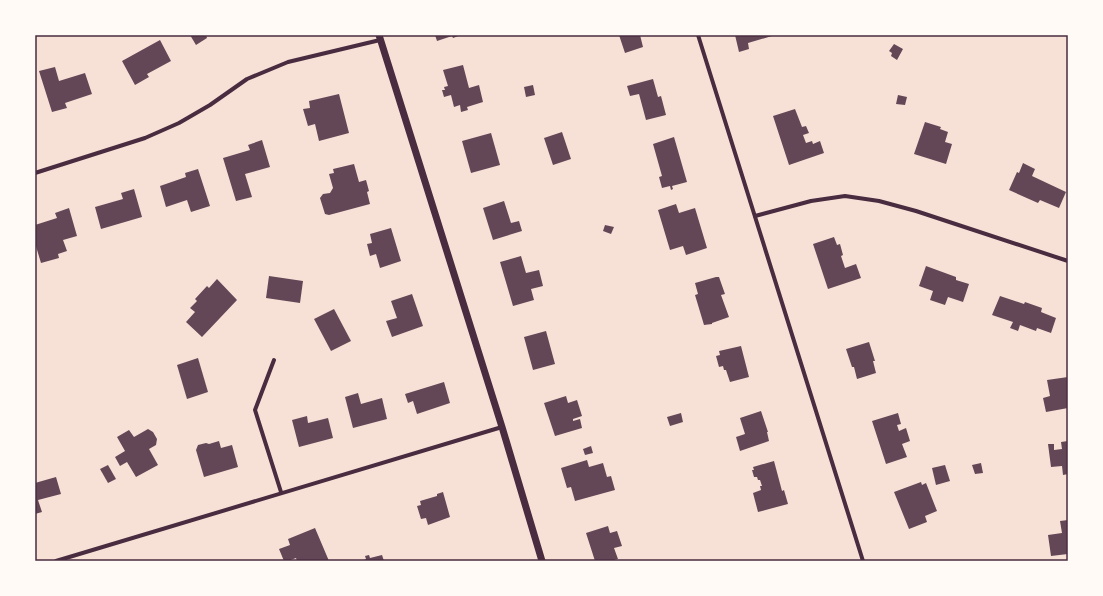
<svg xmlns="http://www.w3.org/2000/svg" width="1103" height="596" font-family="Raleway,sans-serif">
  <style>
    .building { fill: #644757 }
    .lines { fill: none; stroke-linecap: round; stroke-linejoin: round }
    .minor { stroke: #4a2c40; stroke-width: 4 }
    .tertiary { stroke: #4a2c40; stroke-width: 7 }
    .neatline { fill: none; stroke: #4a2c40; stroke-width: 1.5 }
  </style>
  <rect width="100%" height="100%" fill="#f7e1d7"/>
  <g class="building">
    <polygon points="190,35 206,35 207,38 196,45"/>
    <polygon points="435,35 461,35 453,38 452,36 437,41"/>
    <polygon points="619,35 640,35 643,47 625,53"/>
    <polygon points="735,35 771,35 772,36 748,43 749,49 739,52"/>
    <polygon points="160,40 171,61 147,74 149,77 135,85 122,61"/>
    <polygon points="894,44 903,49 897,60 891,56 892,53 889,51"/>
    <polygon points="463,65 469,88 479,85 483,102 467,107 468,110 461,112 460,105 454,107 451,95 444,97 442,90 445,90 444,87 448,86 443,70"/>
    <polygon points="55,67 59,81 85,73 92,94 65,103 67,108 52,112 39,71"/>
    <polygon points="653,79 658,97 661,96 666,115 646,120 639,94 630,96 627,86"/>
    <polygon points="533,85 535,95 526,97 524,87"/>
    <polygon points="339,94 349,133 319,141 315,124 308,126 303,109 310,108 309,101"/>
    <polygon points="898,95 907,97 905,105 896,104"/>
    <polygon points="795,109 802,127 806,126 809,133 803,135 806,143 812,141 813,144 820,141 824,153 789,165 773,116"/>
    <polygon points="925,122 941,127 940,129 948,132 945,142 952,144 946,164 914,154"/>
    <polygon points="562,132 571,159 553,165 544,138"/>
    <polygon points="491,133 500,165 471,173 462,141"/>
    <polygon points="674,137 687,182 672,186 673,189 671,190 670,186 662,188 659,177 662,176 653,144"/>
    <polygon points="262,140 270,167 245,174 252,197 236,201 223,158 250,150 248,145"/>
    <polygon points="1023,163 1035,169 1032,176 1066,192 1059,208 1040,200 1038,203 1009,190 1017,172 1019,173"/>
    <polygon points="354,164 359,182 366,180 369,191 367,192 370,204 329,215 325,214 320,198 323,194 330,193 333,188 329,174 334,173 333,169"/>
    <polygon points="198,169 210,206 191,212 187,200 166,207 160,186 186,177 185,173"/>
    <polygon points="134,189 142,217 101,229 95,207 123,199 121,193"/>
    <polygon points="504,201 511,223 519,221 522,231 493,240 483,208"/>
    <polygon points="676,204 679,213 695,208 707,248 686,255 683,246 670,250 658,210"/>
    <polygon points="69,208 77,236 63,240 67,251 58,254 59,258 41,263 35,243 35,225 57,218 55,213"/>
    <polygon points="605,225 614,227 611,234 603,231"/>
    <polygon points="391,228 401,261 380,268 376,254 370,256 367,244 372,243 370,234"/>
    <polygon points="834,237 837,245 840,244 843,255 841,256 845,268 856,264 861,278 828,289 813,244"/>
    <polygon points="521,256 526,273 539,270 543,286 531,289 534,300 513,306 500,262"/>
    <polygon points="926,266 956,277 956,280 969,284 963,302 948,297 945,305 930,300 933,291 919,286"/>
    <polygon points="269,276 303,281 300,303 266,298"/>
    <polygon points="716,277 719,277 725,294 721,295 729,317 712,323 712,324 704,325 695,295 698,294 695,283"/>
    <polygon points="217,279 237,300 202,337 186,322 195,312 190,308 197,301 195,299 207,286 209,288"/>
    <polygon points="412,294 423,326 392,337 386,321 397,318 391,301"/>
    <polygon points="1000,296 1024,304 1025,302 1042,308 1041,312 1056,318 1051,333 1037,328 1036,331 1020,325 1018,331 1010,328 1013,322 992,315"/>
    <polygon points="334,309 351,341 331,351 314,319"/>
    <polygon points="546,331 555,364 533,370 524,337"/>
    <polygon points="869,342 875,361 873,361 876,373 857,379 854,367 852,367 846,349"/>
    <polygon points="741,346 749,377 730,382 726,370 724,370 723,366 719,367 716,356 720,355 719,351"/>
    <polygon points="198,358 208,392 187,399 177,365"/>
    <polygon points="1068,377 1068,408 1046,412 1043,398 1050,396 1047,380"/>
    <polygon points="444,382 450,403 417,414 413,401 408,403 405,394"/>
    <polygon points="358,393 361,404 382,398 387,419 353,428 345,397"/>
    <polygon points="566,396 568,403 577,400 582,416 573,419 573,421 580,419 582,428 555,436 544,403"/>
    <polygon points="761,411 768,432 767,432 769,441 740,451 736,437 745,434 740,418"/>
    <polygon points="681,413 683,422 670,426 667,417"/>
    <polygon points="898,413 901,424 897,425 899,431 906,428 910,441 902,444 907,457 886,464 872,421"/>
    <polygon points="307,416 308,423 328,418 333,438 299,447 292,420"/>
    <polygon points="148,429 153,432 157,439 156,445 149,449 158,465 136,477 127,462 120,466 115,457 125,451 117,437 129,430 134,437"/>
    <polygon points="219,441 221,448 232,445 238,467 204,477 196,450 198,445 206,443 209,444"/>
    <polygon points="1068,441 1068,474 1063,475 1062,466 1051,467 1048,444 1054,444 1054,450 1062,449 1061,442"/>
    <polygon points="591,446 593,453 585,455 583,449"/>
    <polygon points="587,460 589,467 603,463 607,477 611,476 615,490 575,501 571,487 567,488 561,468"/>
    <polygon points="774,461 782,491 784,490 788,504 758,512 753,493 761,490 760,486 762,486 760,480 758,480 757,477 754,477 752,470 754,470 753,467"/>
    <polygon points="981,463 983,473 975,474 972,465"/>
    <polygon points="108,465 116,479 108,483 100,469"/>
    <polygon points="945,465 950,481 936,485 932,468"/>
    <polygon points="56,477 61,494 38,500 42,512 35,514 35,483"/>
    <polygon points="921,482 922,485 926,483 937,511 925,516 927,522 909,529 894,492"/>
    <polygon points="443,492 450,517 428,525 426,518 421,519 417,506 421,505 420,501 437,496 437,494"/>
    <polygon points="1068,520 1068,554 1051,556 1048,535 1062,533 1060,521"/>
    <polygon points="608,526 610,533 617,531 622,546 614,548 618,559 610,561 595,561 586,533"/>
    <polygon points="315,528 329,561 297,561 296,558 288,561 284,561 279,549 290,545 288,539"/>
    <polygon points="369,555 370,558 382,555 384,561 362,561 366,559 365,556"/>
  </g>
  <g class="lines">
    <g class="minor">
      <polyline points="698,35 863,561"/>
      <polyline points="35,173 145,138 179,123 210,105 247,79 288,62 380,40"/>
      <polyline points="755,216 811,201 845,196 879,201 916,211 1068,261"/>
      <polyline points="274,360 255,410 281,492"/>
      <polyline points="56,561 502,427"/>
    </g>
    <polyline class="tertiary" points="379,35 502,427 542,561"/>
  </g>
  <rect width="1103" height="596" fill="none" stroke="#fffaf5" stroke-width="72"/>
  <rect x="36" y="36" width="1031" height="524" class="neatline"/>
</svg>
